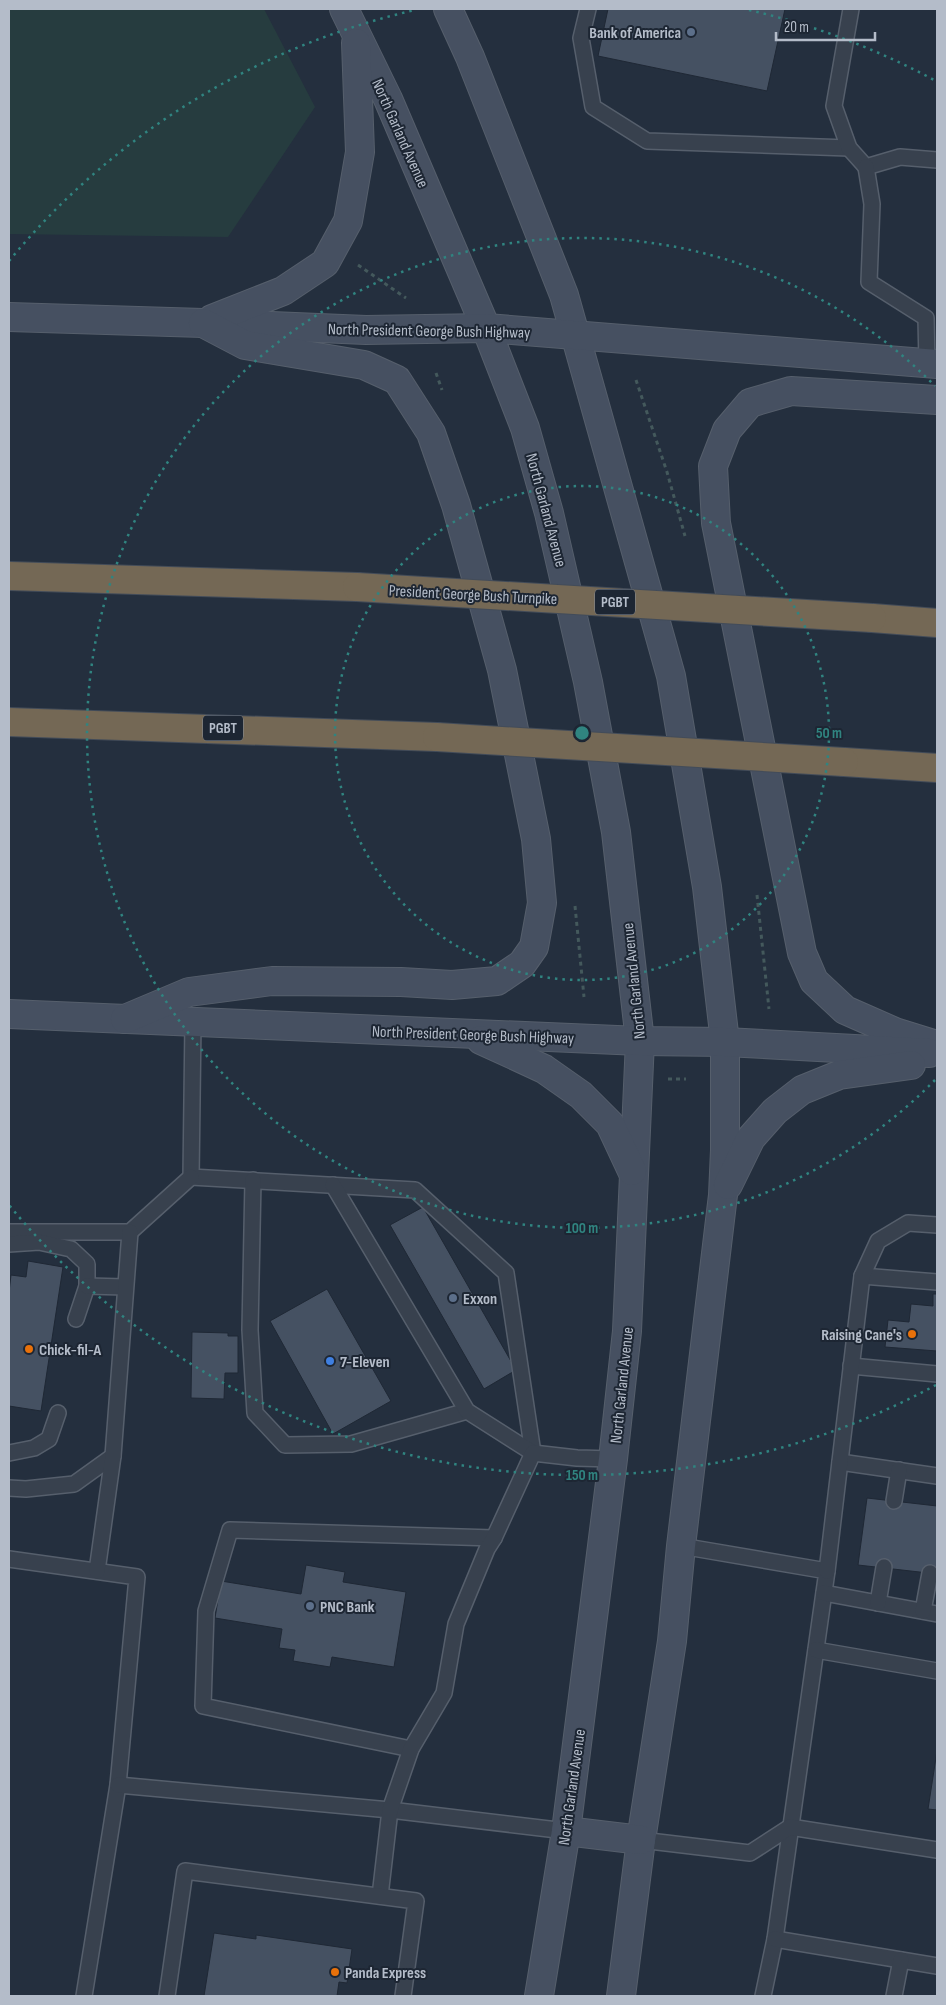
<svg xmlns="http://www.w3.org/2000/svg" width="946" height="2005" font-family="'Sofia Sans Condensed',sans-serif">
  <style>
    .green { fill: #263c3f }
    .building { fill: #455162; stroke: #1f2835 }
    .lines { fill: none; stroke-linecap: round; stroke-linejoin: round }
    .service-casing { stroke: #565f6c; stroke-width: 18 }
    .secondary-casing { stroke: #565f6c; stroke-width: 30 }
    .motorway-casing { stroke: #434c59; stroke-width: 30 }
    .path { stroke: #44595c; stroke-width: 3; stroke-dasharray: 4 4; stroke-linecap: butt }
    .service { stroke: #38414e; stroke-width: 15 }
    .secondary { stroke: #465061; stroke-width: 28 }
    .motorway { stroke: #746855; stroke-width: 28 }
    .motorway-bridge-casing { stroke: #434c59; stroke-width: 30; stroke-linecap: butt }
    .motorway-bridge { stroke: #746855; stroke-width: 28 }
    .ring { fill: none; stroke: #308480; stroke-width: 2.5; stroke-dasharray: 2.5 5 }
    .service-dot { fill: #5c6f8a; stroke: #1d2633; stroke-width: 2 }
    .food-dot { fill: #e8710a; stroke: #1d2633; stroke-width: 2 }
    .shop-dot { fill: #3f7fe0; stroke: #1d2633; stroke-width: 2 }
    .labels { text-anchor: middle; stroke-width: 4; stroke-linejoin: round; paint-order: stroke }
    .shield { fill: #1d2633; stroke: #878f9c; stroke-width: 1 }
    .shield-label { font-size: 15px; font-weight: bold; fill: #b4bcc9 }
    .poi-label { font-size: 16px; font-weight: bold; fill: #b4bcc9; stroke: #1d2633; text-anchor: start }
    .street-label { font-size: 16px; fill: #b4bcc9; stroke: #1d2633 }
    .centre { fill: #308480; stroke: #1d2633; stroke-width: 2.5 }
    .ring-label { font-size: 15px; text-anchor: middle; font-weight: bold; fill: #308480; stroke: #1d2633; stroke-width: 4; stroke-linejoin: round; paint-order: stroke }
  </style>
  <rect width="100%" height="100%" fill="#242f3e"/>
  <polygon class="green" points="9,9 264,9 315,107 228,237 9,234"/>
  <g class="building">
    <polygon points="608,9 785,9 767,91 598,56"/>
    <polygon points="423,1207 516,1370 484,1389 390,1225"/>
    <polygon points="28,1261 63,1267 41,1411 9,1406 9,1292 11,1275 26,1277"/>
    <polygon points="327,1289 391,1401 333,1434 270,1321"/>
    <polygon points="933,1294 937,1294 937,1351 885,1347 888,1320 909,1322 911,1304 933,1306"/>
    <polygon points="192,1332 228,1333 228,1336 238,1336 238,1373 225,1373 224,1399 191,1398"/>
    <polygon points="867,1498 937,1506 937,1574 858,1565"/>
    <polygon points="306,1565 345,1572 343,1582 406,1592 394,1667 332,1657 330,1667 293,1661 295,1650 279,1648 282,1629 215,1618 221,1581 301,1594"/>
    <polygon points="937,1751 937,1810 928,1809"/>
    <polygon points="214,1933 256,1939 256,1935 352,1949 347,1983 339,1982 337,1996 204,1996"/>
  </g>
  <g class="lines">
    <defs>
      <g id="service">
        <polyline points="588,9 581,38 593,107 647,141 849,148"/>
        <polyline points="851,9 834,106 849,148 866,167 900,157 937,160"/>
        <polyline points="866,167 872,204 869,282 926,318 927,363"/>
        <polyline points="193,1022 191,1177 415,1190 506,1273 533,1453"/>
        <polyline points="253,1180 250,1330 255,1413 285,1445 351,1444 467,1411"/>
        <polyline points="333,1185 467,1411 533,1453"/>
        <polyline points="9,1232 130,1232 191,1177"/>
        <polyline points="9,1244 39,1242 71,1249 87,1264 87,1286 76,1319"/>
        <polyline points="862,1276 937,1282"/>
        <polyline points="87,1286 125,1287"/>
        <polyline points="851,1366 937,1374"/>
        <polyline points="9,1453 34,1448 49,1439 58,1413"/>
        <polyline points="840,1462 937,1476"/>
        <polyline points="9,1488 26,1489 74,1484 113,1456"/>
        <polyline points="894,1501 899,1470"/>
        <polyline points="681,1546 827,1571 775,1939 763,1996"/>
        <polyline points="9,1559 137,1577 118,1785 84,1996"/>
        <polyline points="97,1571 113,1456 130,1232"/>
        <polyline points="827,1571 862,1276 878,1241 908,1223 937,1225"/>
        <polyline points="824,1593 937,1614"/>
        <polyline points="878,1603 884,1567"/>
        <polyline points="923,1611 930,1573"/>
        <polyline points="816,1650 937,1671"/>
        <polyline points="411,1749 203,1706 206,1611 230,1530 494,1538"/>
        <polyline points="118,1785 390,1810 566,1831"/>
        <polyline points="641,1840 750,1853 790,1827 937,1850"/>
        <polyline points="380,1896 390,1810 411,1749 444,1693 456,1624 487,1549 494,1538 533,1453 577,1458 613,1459"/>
        <polyline points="775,1939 937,1966"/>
        <polyline points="167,1996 185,1871 416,1901 403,1996"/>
        <polyline points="894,1996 901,1960"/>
      </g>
      <g id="secondary">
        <polyline points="344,9 388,99 486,328 525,428 549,513 588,682 616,832 640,1041 627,1331 613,1459 566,1831 539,1996"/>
        <polyline points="448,9 470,57 564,295 671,676 707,887 725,1042 725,1150 723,1195 681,1546 672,1641 641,1840 621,1996"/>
        <polyline points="9,317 203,323 366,330 486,328 937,364"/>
        <polyline points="212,319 283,291 325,263 348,221 360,152 356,43"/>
        <polyline points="937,400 791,391 750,403 727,430 713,466 716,523 802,953 814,981 845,1010 895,1032 937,1045"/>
        <polyline points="9,1014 640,1041 725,1042 929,1053"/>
        <polyline points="125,1019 189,992 272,981 401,982 452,985 497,981 522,964 534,947 542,903 536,839 502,670 456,505 431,433 397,380 364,365 245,345 203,323"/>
        <polyline points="481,1040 544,1069 581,1095 610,1124 632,1171"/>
        <polyline points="728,1185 751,1138 775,1111 802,1090 839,1075 911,1065"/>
        <polyline points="566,1831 641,1840"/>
      </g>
      <g id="motorway">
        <polyline points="9,576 357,587"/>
        <polyline points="872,618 937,623"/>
        <polyline points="9,722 437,737"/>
        <polyline points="844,762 937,768"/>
      </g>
    </defs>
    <use href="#service" class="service-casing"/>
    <use href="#secondary" class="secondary-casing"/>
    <use href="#motorway" class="motorway-casing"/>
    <g class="path">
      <polyline points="358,265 406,298"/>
      <polyline points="436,373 442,390"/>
      <polyline points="636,380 667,472 685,536"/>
      <polyline points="757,895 769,1009"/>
      <polyline points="575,906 584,997"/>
      <polyline points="668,1079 686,1079"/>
    </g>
    <use href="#service" class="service"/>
    <use href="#secondary" class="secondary"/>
    <use href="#motorway" class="motorway"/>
    <defs>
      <g id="motorway-bridge">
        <polyline points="357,587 872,618"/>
        <polyline points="437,737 844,762"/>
      </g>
    </defs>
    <use href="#motorway-bridge" class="motorway-bridge-casing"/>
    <use href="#motorway-bridge" class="motorway-bridge"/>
  </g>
  <g class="ring">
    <circle cx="582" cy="733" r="247"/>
    <path d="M935 1080A495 495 0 1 1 935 386"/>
    <path d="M936 1385A742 742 0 0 1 9 1205M9 261A742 742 0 0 1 415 10M749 10A742 742 0 0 1 936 81"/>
  </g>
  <g class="service-dot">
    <circle cx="691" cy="32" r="5"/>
    <circle cx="453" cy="1298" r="5"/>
    <circle cx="310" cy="1606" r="5"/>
  </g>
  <g class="food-dot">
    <circle cx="912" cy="1334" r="5"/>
    <circle cx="29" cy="1349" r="5"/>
    <circle cx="335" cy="1972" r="5"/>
  </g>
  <circle class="shop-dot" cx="330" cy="1361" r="5"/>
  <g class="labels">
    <g class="shield">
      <rect x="595" y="589.5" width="40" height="25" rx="4"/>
      <rect x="203" y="715.5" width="40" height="25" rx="4"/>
    </g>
    <g class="shield-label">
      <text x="615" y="607">PGBT</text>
      <text x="223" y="733">PGBT</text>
    </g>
    <g class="poi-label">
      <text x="681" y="38" text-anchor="end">Bank of America</text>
      <text x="463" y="1304">Exxon</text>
      <text x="902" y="1340" text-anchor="end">Raising Cane's</text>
      <text x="39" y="1355">Chick-fil-A</text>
      <text x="340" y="1367">7-Eleven</text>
      <text x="320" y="1612">PNC Bank</text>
      <text x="345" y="1978">Panda Express</text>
    </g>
    <g class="street-label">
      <text transform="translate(401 133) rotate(66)" y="6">North Garland Avenue</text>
      <text transform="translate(429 330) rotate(1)" y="6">North President George Bush Highway</text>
      <text transform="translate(547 510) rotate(75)" y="6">North Garland Avenue</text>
      <text transform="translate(473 594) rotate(3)" y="6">President George Bush Turnpike</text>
      <text transform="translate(633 981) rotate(-96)" y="6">North Garland Avenue</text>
      <text transform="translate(473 1034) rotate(2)" y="6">North President George Bush Highway</text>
      <text transform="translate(621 1385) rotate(-84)" y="6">North Garland Avenue</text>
      <text transform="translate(571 1787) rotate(-82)" y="6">North Garland Avenue</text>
    </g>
  </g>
  <circle cx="582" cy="733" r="8" class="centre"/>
  <g class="ring-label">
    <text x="829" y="738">50 m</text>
    <text x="582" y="1233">100 m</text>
    <text x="582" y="1480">150 m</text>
  </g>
  <rect width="946" height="2005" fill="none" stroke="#b4bcc9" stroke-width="20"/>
  <path d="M776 32v8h99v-8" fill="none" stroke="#b4bcc9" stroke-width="2.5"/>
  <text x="784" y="32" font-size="15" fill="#b4bcc9" stroke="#1d2633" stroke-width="4" paint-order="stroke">20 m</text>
</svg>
